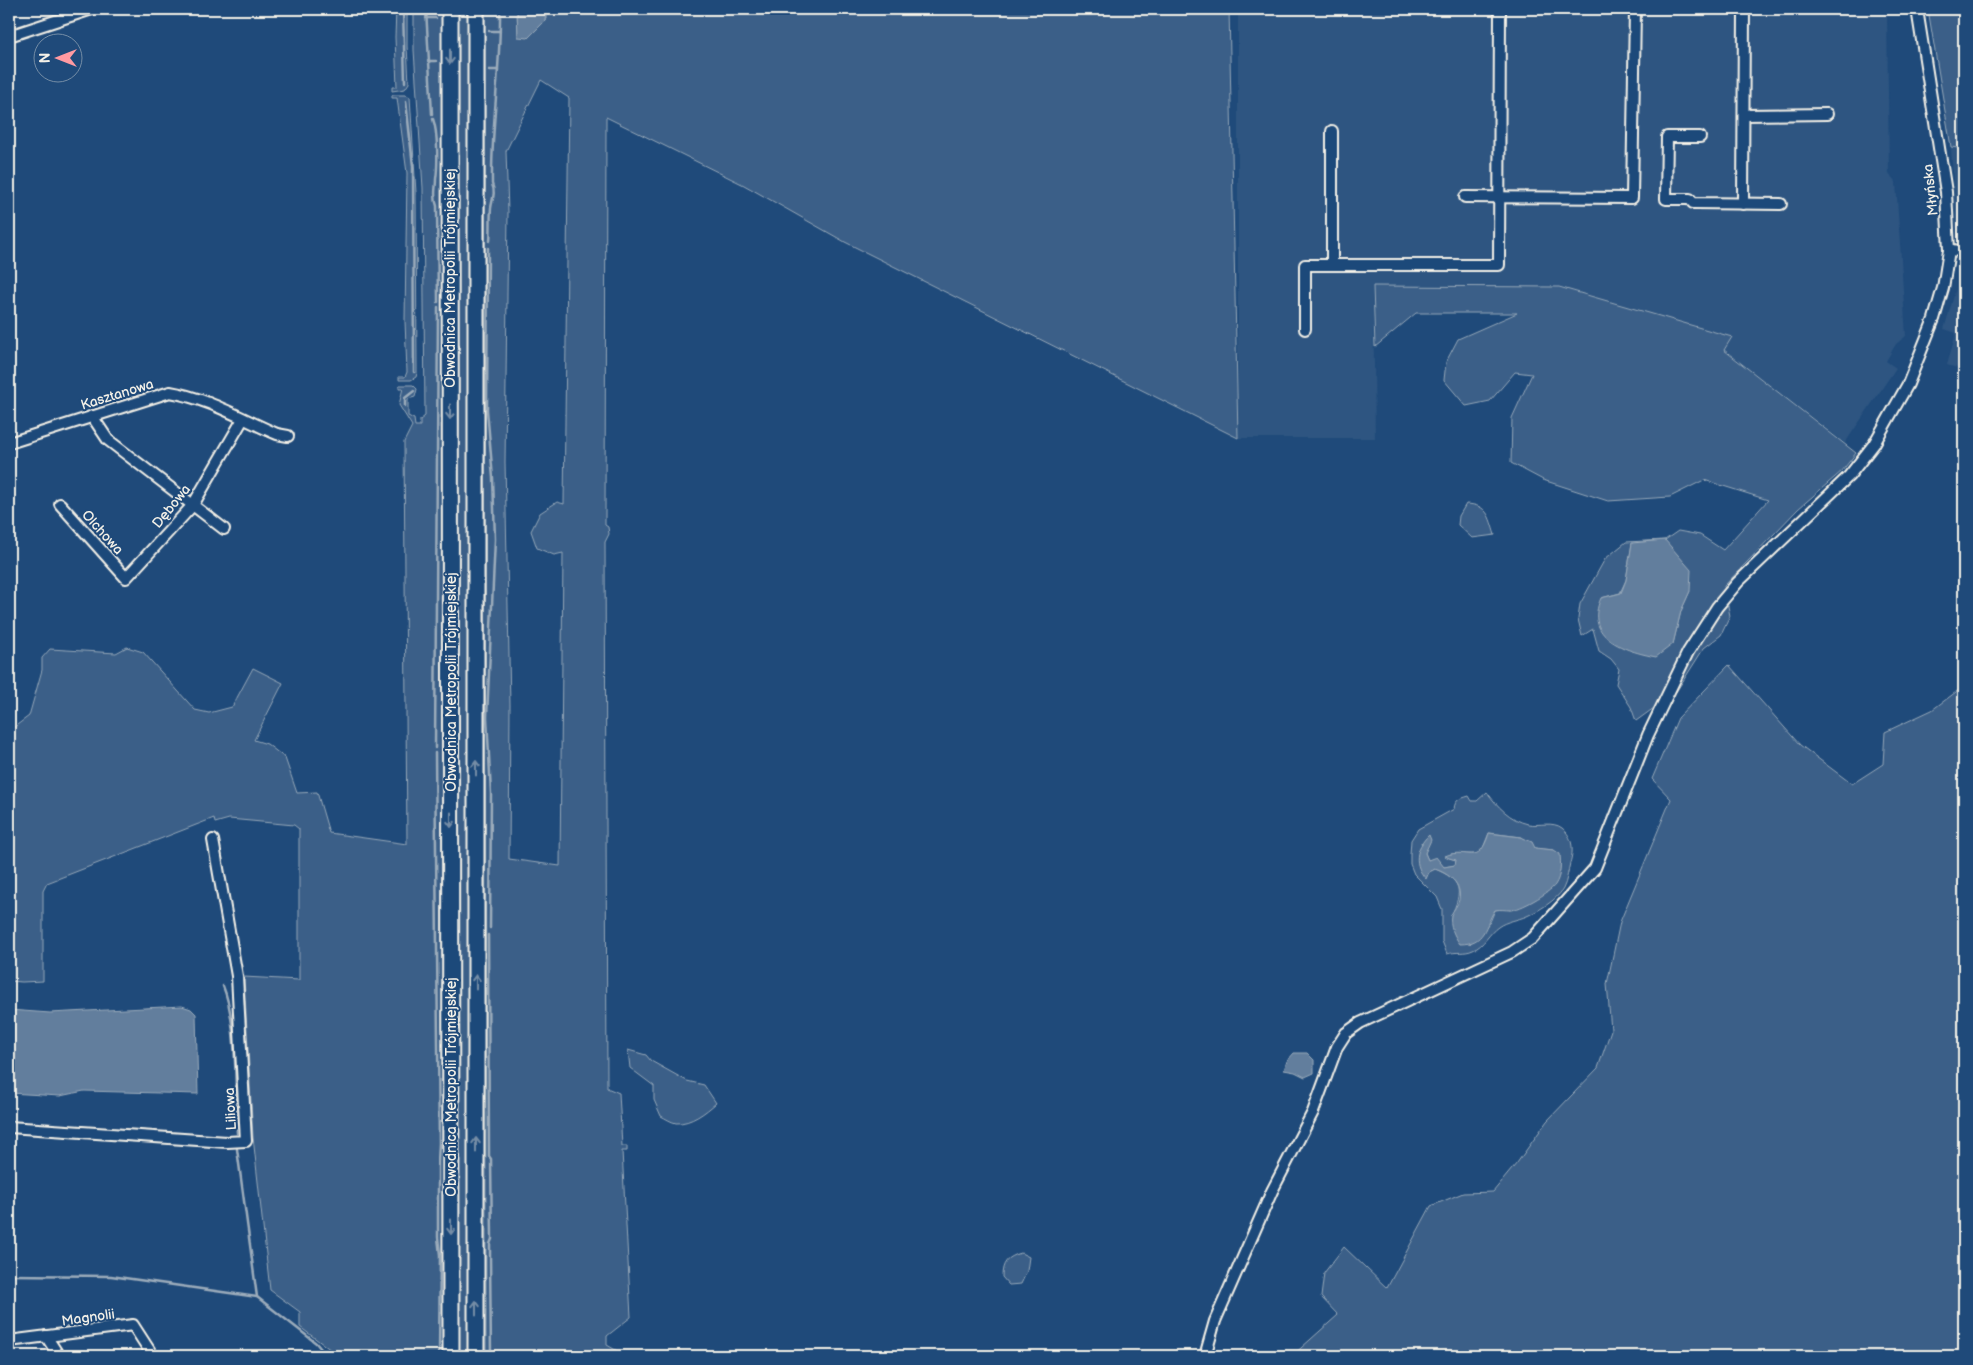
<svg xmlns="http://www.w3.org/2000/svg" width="1973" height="1365" font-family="'Balsamiq Sans',sans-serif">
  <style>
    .built { fill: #2d5581 }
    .green { fill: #3a5f88; stroke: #97a8b8; fill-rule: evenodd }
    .water { fill: #627e9d; stroke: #9cacbb }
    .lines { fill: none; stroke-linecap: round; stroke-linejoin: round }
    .stream { stroke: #9cacbb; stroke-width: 2.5 }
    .minor-casing { stroke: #f4f1e8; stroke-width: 14 }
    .highway-casing { stroke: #f4f1e8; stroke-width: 19 }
    .minor { stroke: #1f4a7a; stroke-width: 10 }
    .highway { stroke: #1f4a7a; stroke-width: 15 }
    .oneway { stroke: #748da6 }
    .labels { text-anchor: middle; stroke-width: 4; stroke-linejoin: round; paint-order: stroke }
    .street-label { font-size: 14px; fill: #f4f1e8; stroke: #1f4a7a }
  </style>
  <rect width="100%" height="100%" fill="#1f4a7a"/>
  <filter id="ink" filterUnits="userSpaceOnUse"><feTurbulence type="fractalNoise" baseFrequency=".02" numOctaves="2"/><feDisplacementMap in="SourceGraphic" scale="10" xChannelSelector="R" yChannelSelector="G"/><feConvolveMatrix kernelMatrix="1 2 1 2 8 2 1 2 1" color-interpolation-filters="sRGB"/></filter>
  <g filter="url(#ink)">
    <g class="built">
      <polygon points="1238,9 1887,9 1889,174 1896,182 1906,336 1896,344 1886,361 1896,368 1845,443 1723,350 1731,337 1559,287 1373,287 1375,438 1238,438"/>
      <polygon points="1951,147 1964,149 1964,237 1956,227"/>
      <polygon points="1964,262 1964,370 1947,365 1956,333 1944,329"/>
    </g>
    <g class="green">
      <polygon points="396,9 407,9 407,46 409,83 405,89 392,91 392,87 397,87 395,37"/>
      <polygon points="414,9 443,9 442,850 444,1356 339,1356 300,1327 300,1312 270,1290 253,1137 244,977 299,980 299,829 294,825 229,819 215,823 214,818 47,883 43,891 43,981 22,982 9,981 9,731 29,716 42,670 42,658 50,649 116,653 127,647 143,652 195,710 209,713 232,707 253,668 283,683 254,740 267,744 285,758 297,793 317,792 329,833 407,844 404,442 412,426 399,405 403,388 399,388 399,385 413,385 417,389 415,397 408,399 408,416 414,419 415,426 420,426 420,420 425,416 423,188 414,50"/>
      <polygon points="456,9 471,9 473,1356 458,1356"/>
      <path d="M485,9h32l1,28 28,-17v-11h683l9,429 -393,-196 -101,-57 -138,-68 -1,408 3,2 1,7 -4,8 2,546 12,5 3,53h5v5h-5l9,166 -24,19v9l19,11h-140zM541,80l28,18 -5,406 -7,-2 -17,11 -9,18 6,17 17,7 9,-2 -3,313 -51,-7 1,-154 -5,-243 3,-250 -2,-61z"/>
      <polygon points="1928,9 1964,9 1964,149 1951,147"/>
      <polygon points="392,95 406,95 410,97 416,193 417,373 416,377 411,380 399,380 399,377 405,377 407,372 405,321 407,173 397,98 392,98"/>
      <path d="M1373,286l186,1 173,50 -8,13 132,103 -14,18 -44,38 -74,77 6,30 -9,19 -17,13 -28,44 -40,29 -5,-14 -15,-23 3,-15 -8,-10 -12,-8 -6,-22 -11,7 -4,-17 2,-15 25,-45 21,-17 39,-2 13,-9 22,4 23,15 45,-50 -64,-20 -34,17 -62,4 -65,-21 -32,-17 1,-45 20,-44 -17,-2 -25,29 -24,5 -22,-26 2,-18 12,-23 59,-26h-101l-41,34zM1632,543l58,48 -9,20 -8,33 -72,-46 19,-5 6,-13z"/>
      <path d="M1466,504c22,1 23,12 29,31l-23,3 -14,-13 1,-9z"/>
      <polygon points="1729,665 1800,745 1852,784 1883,764 1885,732 1932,710 1964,686 1964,1356 1292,1356 1338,1315 1321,1297 1324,1273 1344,1247 1387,1288 1431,1206 1463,1193 1493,1192 1517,1163 1547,1121 1598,1068 1611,1030 1607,984 1620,922 1671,799 1652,779 1678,718"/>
      <path d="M1487,792c10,14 23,28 41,32 11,2 25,-3 34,4 11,9 12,22 8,35 -2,8 -3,18 -7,26 -6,11 -25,22 -36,27 -9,4 -21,5 -29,11 -9,6 -14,19 -25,23 -8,4 -17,1 -26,4l-5,-13v-32l-5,-12 -23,-23 -4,-10v-10l1,-14 7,-11 36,-20c1,-10 6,-10 15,-13l3,5h5zM1489,833l33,4 12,11 20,2 -23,52 -21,8 -5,-2 -10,2 -5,12 -20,22 -19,-28c12,-25 11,-36 -16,-47l-6,3 -8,-30 5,5 -1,6 3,7h4l12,7 11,-2 2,-5 -8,-2 1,-4h28l5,-6z"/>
      <path d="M628,1050l18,5 5,6 36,20 17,4 12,18c-10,9 -25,21 -40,20 -5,-1 -11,-5 -15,-7l-7,-16v-14l-24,-18z"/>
      <path d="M1021,1253l8,4 -2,14 -6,13 -12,1 -7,-8c0,-14 5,-20 19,-24z"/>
    </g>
    <g class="water">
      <polygon points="517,9 546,9 545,21 528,38 518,37"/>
      <path d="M1665,540l26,30 -1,21 -9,20 -8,33 -17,13c-31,-6 -73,-19 -55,-59l20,-5 5,-13 6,-37z"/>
      <path d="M1489,833l32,4 11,5 3,6 19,2 6,4c1,10 1,22 -5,31 -6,8 -35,25 -45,25 -5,0 -9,-1 -15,0 -11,16 -9,34 -35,34 -6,-8 -11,-19 -9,-29 2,-5 7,-10 8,-15 3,-17 -10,-26 -24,-31l-6,3 -3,7c-13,-14 -11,-31 3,-44l2,5 -6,13 3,7 8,-3 8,10 11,-2 1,-5 -7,-2 -4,-2c23,-10 33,13 44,-23z"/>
      <polygon points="182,1006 191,1009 196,1014 198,1094 84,1091 60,1096 9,1093 9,1010 50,1013"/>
      <polygon points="1294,1053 1307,1053 1314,1060 1314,1073 1305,1077 1295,1072 1284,1070 1287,1061"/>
    </g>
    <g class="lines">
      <g class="stream">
        <polyline points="403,9 405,82"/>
        <polyline points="426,9 432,114"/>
        <polyline points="426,18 436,18"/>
        <polyline points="489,31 500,31"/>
        <polyline points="428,61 436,61"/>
        <polyline points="489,70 498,70"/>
        <polyline points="406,101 413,166 414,372"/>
        <path d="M433,119c5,13 5,46 3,60 0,10 -3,17 1,27l1,96"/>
        <path d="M490,241c1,-11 0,-22 1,-33 1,-8 5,-15 1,-24 -1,-58 9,-116 8,-175"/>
        <polyline points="488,248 487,410 493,478 495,539 487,717 491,794 490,928"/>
        <polyline points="405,406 405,398 414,391"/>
        <polyline points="435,748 438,307"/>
        <polyline points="435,753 439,1143 438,1162 438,1237 440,1255 439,1356"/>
        <polyline points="488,935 489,1156 491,1159 492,1239 490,1244 490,1254 491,1356"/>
        <path d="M223,986c15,37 12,105 14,147"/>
        <polyline points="237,1149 257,1297 316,1343 327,1356"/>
        <polyline points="9,1275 111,1276 257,1297"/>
      </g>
      <defs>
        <g id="minor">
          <polyline points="9,36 92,9"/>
          <polyline points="1744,115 1827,114"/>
          <polyline points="1700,137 1667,137 1666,199 1690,199 1693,203 1781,204"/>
          <polyline points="1465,197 1632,198 1635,9"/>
          <polyline points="1743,204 1744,9"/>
          <polyline points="1949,250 1964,251"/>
          <polyline points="1332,265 1332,131"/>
          <polyline points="1305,329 1305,265 1499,265 1500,9"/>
          <polyline points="92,416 108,440 224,529"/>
          <path d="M9,443l161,-51c37,6 72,27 107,42l11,2"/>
          <polyline points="60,504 126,578 193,505 243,419"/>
          <polyline points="9,1127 227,1142 246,1141 237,976 213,840"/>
          <polyline points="46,1336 59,1356"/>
          <polyline points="9,1341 133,1325 153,1356"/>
          <polyline points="1205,1356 1215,1321 1272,1191 1313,1112 1337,1047 1346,1033 1360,1023 1512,952 1533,938 1595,868 1648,735 1688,652 1717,607 1738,582 1849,476 1874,444 1908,384 1934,319 1943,288 1949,250 1946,192 1917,9"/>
        </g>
        <g id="highway">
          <polyline points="450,9 451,1356"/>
          <polyline points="476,9 476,1356"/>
        </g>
      </defs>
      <use href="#minor" class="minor-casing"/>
      <use href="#highway" class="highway-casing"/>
      <use href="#minor" class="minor"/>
      <use href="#highway" class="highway"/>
    </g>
    <defs><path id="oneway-shaft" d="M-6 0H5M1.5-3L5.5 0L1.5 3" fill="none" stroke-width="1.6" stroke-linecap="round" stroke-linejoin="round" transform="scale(1.25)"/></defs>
    <g class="oneway">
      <use href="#oneway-shaft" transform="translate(450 57) rotate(90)"/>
      <use href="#oneway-shaft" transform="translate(450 412) rotate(90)"/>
      <use href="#oneway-shaft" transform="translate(476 768) rotate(-90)"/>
      <use href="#oneway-shaft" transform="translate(451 820) rotate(90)"/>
      <use href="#oneway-shaft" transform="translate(476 982) rotate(-90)"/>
      <use href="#oneway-shaft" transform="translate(476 1145) rotate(-90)"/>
      <use href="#oneway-shaft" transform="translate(451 1227) rotate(90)"/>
      <use href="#oneway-shaft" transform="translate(476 1308) rotate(-90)"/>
    </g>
  </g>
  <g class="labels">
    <g class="street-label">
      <text transform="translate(1930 190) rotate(-96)" y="5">Młyńska</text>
      <text transform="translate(450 278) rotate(-90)" y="5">Obwodnica Metropolii Trójmiejskiej</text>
      <text transform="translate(117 394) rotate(-17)" y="5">Kasztanowa</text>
      <text transform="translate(171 506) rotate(-51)" y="5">Dębowa</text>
      <text transform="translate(103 532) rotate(48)" y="5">Olchowa</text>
      <text transform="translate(451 682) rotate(-90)" y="5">Obwodnica Metropolii Trójmiejskiej</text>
      <text transform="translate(451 1087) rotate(-90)" y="5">Obwodnica Metropolii Trójmiejskiej</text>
      <text transform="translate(230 1109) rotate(-93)" y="5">Liliowa</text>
      <text transform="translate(88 1317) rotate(-8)" y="5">Magnolii</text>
    </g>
  </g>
  <rect width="1973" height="1365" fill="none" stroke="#1f4a7a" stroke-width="30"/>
  <rect x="15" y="15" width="1943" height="1335" fill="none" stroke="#f4f1e8" stroke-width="2" filter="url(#ink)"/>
  <g transform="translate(58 58) rotate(270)"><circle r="24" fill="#1f4a7a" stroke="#748da6"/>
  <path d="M0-4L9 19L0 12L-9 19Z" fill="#ff9aa2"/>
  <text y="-8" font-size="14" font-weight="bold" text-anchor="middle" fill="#f4f1e8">N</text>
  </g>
</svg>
